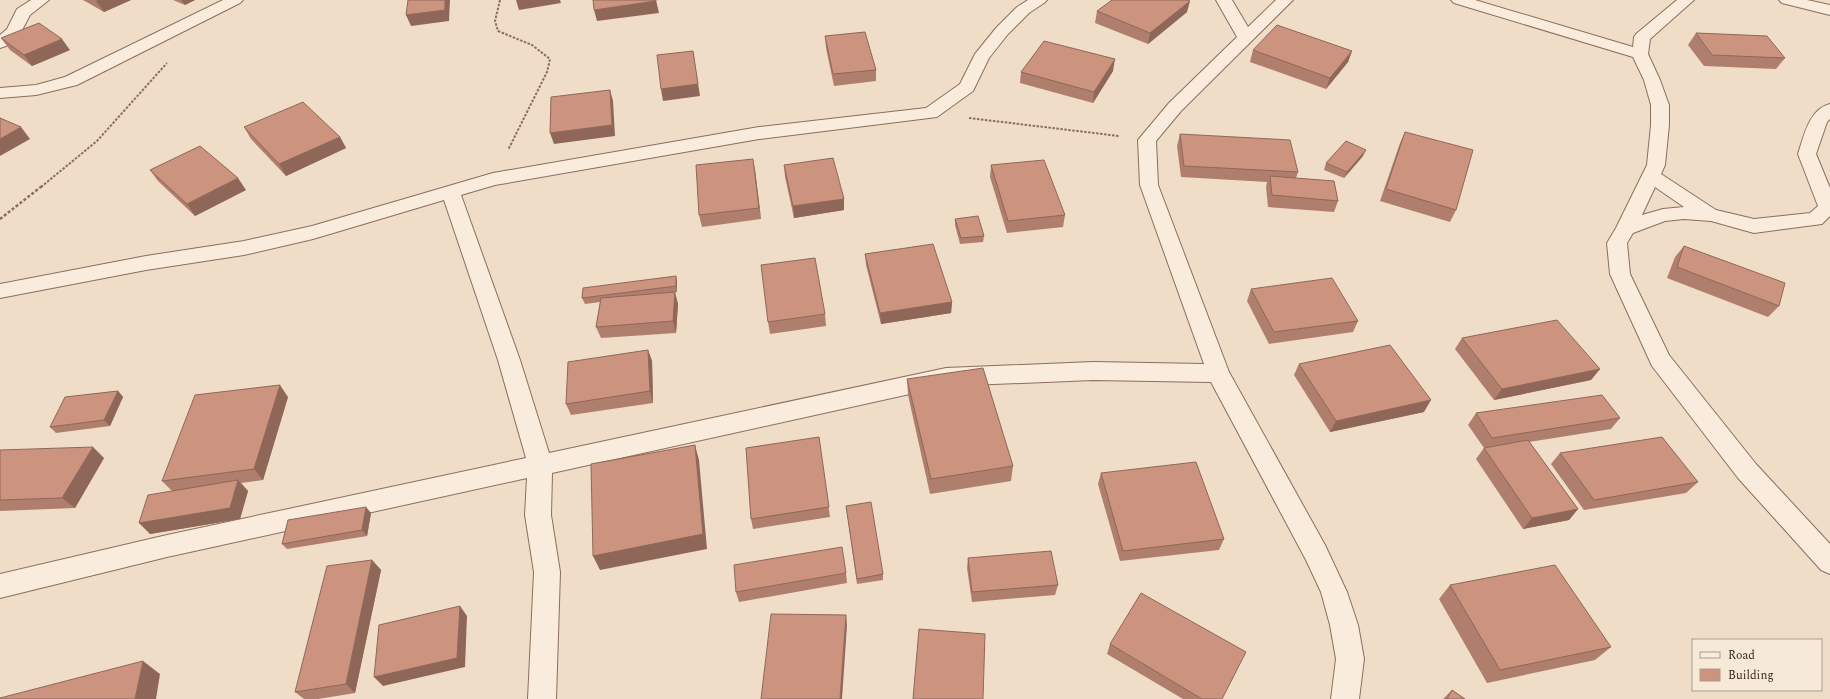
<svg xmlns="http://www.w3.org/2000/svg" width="1830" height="699" font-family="Spectral,serif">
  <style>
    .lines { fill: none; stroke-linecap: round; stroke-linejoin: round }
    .minor-casing { stroke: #8b6e5d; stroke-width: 2 }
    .path-far1 { stroke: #8b6e5d; stroke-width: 2; stroke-dasharray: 2.5 1.5; stroke-linecap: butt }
    .path { stroke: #8b6e5d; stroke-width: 2.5; stroke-dasharray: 3 2; stroke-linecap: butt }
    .minor { fill: #f9ecdc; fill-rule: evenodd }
    .wall { fill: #af7e6d }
    .shaded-wall { fill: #8f6759 }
    .building { fill: #cc937f; stroke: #8f6759 }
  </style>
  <rect width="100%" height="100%" fill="#efddc8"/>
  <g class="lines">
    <defs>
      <g id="minor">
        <polygon points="31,0 49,0 30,15 20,34 6,46 0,48 0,35 7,29 17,9"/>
        <polygon points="223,0 243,0 240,3 77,85 36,95 0,98 0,88 36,85 65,77"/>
        <polygon points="1028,0 1047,0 1044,3 1029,13 1008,34 989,58 973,91 937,117 759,139 495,185 461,195 520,360 549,453 946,368 1093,362 1204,364 1140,185 1138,140 1169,103 1237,37 1216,0 1232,0 1248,27 1276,0 1293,0 1181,111 1156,141 1158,185 1229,372 1325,545 1347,592 1358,625 1364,659 1359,699 1331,699 1336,659 1330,625 1321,592 1306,560 1211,382 1093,380 946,386 552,473 551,515 560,572 556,699 528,699 534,572 525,515 527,478 167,557 0,598 0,574 167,535 526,458 498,360 444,200 313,239 244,255 146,270 0,298 0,284 146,256 244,241 312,226 493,173 759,127 926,108 960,84 975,54 996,28 1017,7"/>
        <path d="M1451,0h24l158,47 1,-10 2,-3 41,-34h17l-44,39 -2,15 12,26 9,25v20l-4,40 -4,9 55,36 38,9 56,-6 8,-7 -20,-52c6,-18 11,-45 32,-50v15l-3,3 -11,32 14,34v28l-8,8 -68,9 -43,-12 -27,-2 -19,2 -32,12 -6,10 3,31 39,81 87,109 74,80v30l-9,-4 -83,-92 -86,-112 -42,-92 -3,-31 9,-15 31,-63 4,-40v-20l-7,-25 -11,-23 -179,-54zM1655,187l29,20 -21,2 -21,6z"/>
        <polygon points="1779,0 1807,0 1830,5 1830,15 1782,3"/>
      </g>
    </defs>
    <use href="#minor" class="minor-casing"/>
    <g class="path-far1">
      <polyline points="500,0 495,21 498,31 532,45 550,59 547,72 508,150"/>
      <polyline points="969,118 1119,136"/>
      <polyline points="41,187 97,141 167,63"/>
    </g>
    <polyline class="path" points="0,219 42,186"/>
    <use href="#minor" class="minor"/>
  </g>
  <g class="wall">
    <polygon points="83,0 131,0 104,12"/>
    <polygon points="173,0 195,0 185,5"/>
    <polygon points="1097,11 1187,12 1148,44 1095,23"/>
    <polygon points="1696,33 1785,58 1776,69 1704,66 1688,45"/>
    <polygon points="825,36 876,70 876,81 834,86 826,48"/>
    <polygon points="1,38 70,50 32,66 10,50"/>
    <polygon points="1253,50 1352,51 1348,62 1326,89 1250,62"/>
    <polygon points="1113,71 1093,103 1020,83 1021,72"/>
    <polygon points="244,127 340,137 346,148 286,176 251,139"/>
    <polygon points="1405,132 1456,210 1450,222 1380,201 1400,143"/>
    <polygon points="1180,134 1298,172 1296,178 1338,201 1334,212 1268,207 1266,187 1267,182 1181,177 1177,146"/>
    <polygon points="1363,156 1344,178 1324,170 1326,163"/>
    <polygon points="784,165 844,210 794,218 785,177"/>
    <polygon points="991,165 1065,215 1063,227 1007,233 990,177"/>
    <polygon points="150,170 246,190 195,216 158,181"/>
    <polygon points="755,170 761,219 702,227 699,215"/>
    <polygon points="955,219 984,236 983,242 960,244 955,225"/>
    <polygon points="1684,246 1779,306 1768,317 1667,278 1675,257"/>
    <polygon points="865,254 952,302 951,313 881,324 866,265"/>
    <polygon points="676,276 677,282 677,292 674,292 678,304 676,333 601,338 596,327 600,302 585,304 582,298"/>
    <polygon points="1251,289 1358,321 1353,332 1269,344 1247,301"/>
    <polygon points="825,314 826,326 770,334 768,322"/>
    <polygon points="1462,338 1600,369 1591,380 1494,400 1455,349"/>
    <polygon points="648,350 652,361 653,403 571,415 566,404"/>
    <polygon points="1299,364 1424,412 1330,432 1294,375"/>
    <polygon points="907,379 1013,466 1011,481 930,494 908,395"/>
    <polygon points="118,391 123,397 110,426 56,433 50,427"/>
    <polygon points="288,397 263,480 241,483 248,491 240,519 150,534 172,491 162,481"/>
    <polygon points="1476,413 1620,418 1611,429 1529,442 1578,509 1569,520 1523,529 1476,459 1484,448 1468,425"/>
    <polygon points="819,437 830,517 753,529 751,519"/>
    <polygon points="0,450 104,458 75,508 0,511"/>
    <polygon points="1560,453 1698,482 1686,493 1584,510 1551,464"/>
    <polygon points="1101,473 1224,539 1219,550 1120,561 1098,484"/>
    <polygon points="846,506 883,574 883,580 857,584"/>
    <polygon points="371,513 367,536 287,549 282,544"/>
    <polygon points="968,558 1058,585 1055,595 972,602 967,568"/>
    <polygon points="372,560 381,570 355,693 318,699 304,699 295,692"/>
    <polygon points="846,573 847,583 739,602 736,592"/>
    <polygon points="1450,585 1611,647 1595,660 1487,683 1439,599"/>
    <polygon points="1110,644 1222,699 1183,699 1107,654"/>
    <polygon points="1452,690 1465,699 1443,699"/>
  </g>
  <g class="shaded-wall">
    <polygon points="98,0 131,0 104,12 96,1"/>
    <polygon points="181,0 195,0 185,5"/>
    <polygon points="445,0 450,0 449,21 411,26 406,15"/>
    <polygon points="516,0 560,0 561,3 519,10"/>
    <polygon points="656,0 659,13 597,21 594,10"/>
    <polygon points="1190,1 1187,12 1148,44 1150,33"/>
    <polygon points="62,39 70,50 32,66 24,55"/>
    <polygon points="693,51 700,96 663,101 661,89"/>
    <polygon points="1352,51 1348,62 1326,89 1330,78"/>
    <polygon points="1115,59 1113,71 1093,103 1094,92"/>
    <polygon points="610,90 613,101 615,136 554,144 550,133"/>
    <polygon points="21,127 30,139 0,156 0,139"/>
    <polygon points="340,137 346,148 286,176 279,164"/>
    <polygon points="1366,150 1363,156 1344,178 1347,172"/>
    <polygon points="753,159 755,170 761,219 759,208"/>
    <polygon points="238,178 246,190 195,216 187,204"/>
    <polygon points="844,199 844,210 794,218 793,206"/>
    <polygon points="676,276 677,282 677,292 676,286"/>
    <polygon points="675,292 678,304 676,333 673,321"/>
    <polygon points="952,302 951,313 881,324 880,313"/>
    <polygon points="648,350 652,361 653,403 650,391"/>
    <polygon points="1600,369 1591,380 1494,400 1502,389"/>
    <polygon points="280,385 288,397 263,480 254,469"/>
    <polygon points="118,391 123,397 110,426 104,420"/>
    <polygon points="1431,400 1424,412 1330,432 1336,421"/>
    <polygon points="695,445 699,460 707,549 600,570 593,556"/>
    <polygon points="93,447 104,458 75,508 62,498"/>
    <polygon points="238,480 248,491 240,519 150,534 139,523"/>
    <polygon points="366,507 371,513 367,536 362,530"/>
    <polygon points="1578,509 1569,520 1523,529 1532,518"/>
    <polygon points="372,560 381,570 355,693 346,684"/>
    <polygon points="460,606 467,616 465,667 383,686 374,677"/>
    <polygon points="846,615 847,625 842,699 840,699"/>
    <polygon points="143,661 160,674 156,699 135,699"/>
  </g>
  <g class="building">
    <polygon points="408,0 445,0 445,10 406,15"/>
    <polygon points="593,0 656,0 656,1 594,10"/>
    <polygon points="1112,0 1187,0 1190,1 1150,33 1097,11"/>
    <polygon points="39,23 62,39 24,55 1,38"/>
    <polygon points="1277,25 1352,51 1330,78 1253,50"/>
    <polygon points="865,32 876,70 833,74 825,36"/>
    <polygon points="1696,33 1767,36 1785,58 1712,55"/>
    <polygon points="1044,41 1115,59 1094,92 1021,72"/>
    <polygon points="693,51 698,84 661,89 657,55"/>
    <polygon points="610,90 612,125 550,133 551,97"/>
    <polygon points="303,102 340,137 279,164 244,127"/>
    <polygon points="0,118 21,127 0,139"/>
    <polygon points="1405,132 1473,150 1456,210 1386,189"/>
    <polygon points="1180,134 1290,140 1298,172 1184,166"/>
    <polygon points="1346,141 1366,150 1347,172 1326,163"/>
    <polygon points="200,146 238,178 187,204 150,170"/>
    <polygon points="833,158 844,199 793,206 784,165"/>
    <polygon points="753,159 759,208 699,215 696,165"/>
    <polygon points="1044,160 1065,215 1008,221 991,165"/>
    <polygon points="1270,176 1334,181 1338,201 1272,195"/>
    <polygon points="978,216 984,236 961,238 955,219"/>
    <polygon points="933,244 952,302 880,313 865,254"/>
    <polygon points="1684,246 1785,283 1779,306 1677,267"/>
    <polygon points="815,258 825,314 768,322 761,265"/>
    <polygon points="676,276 676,286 582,298 583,288"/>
    <polygon points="1332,278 1358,321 1274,332 1251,289"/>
    <polygon points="675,292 673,321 596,327 601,298"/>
    <polygon points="1557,320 1600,369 1502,389 1462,338"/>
    <polygon points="1390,345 1431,400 1336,421 1299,364"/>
    <polygon points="648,350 650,391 566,404 568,362"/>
    <polygon points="983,368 1013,466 931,479 907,379"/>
    <polygon points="280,385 254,469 162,481 195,395"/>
    <polygon points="118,391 104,420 50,427 65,397"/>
    <polygon points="1602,395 1620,418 1492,438 1476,413"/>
    <polygon points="819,437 829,507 751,519 746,448"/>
    <polygon points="1662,437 1698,482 1594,500 1560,453"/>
    <polygon points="1528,440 1578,509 1532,518 1484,448"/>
    <polygon points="695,445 703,534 593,556 591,464"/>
    <polygon points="93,447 62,498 0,500 0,450"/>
    <polygon points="1196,462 1224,539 1123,551 1101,473"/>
    <polygon points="238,480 230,508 139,523 148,495"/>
    <polygon points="871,502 883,574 857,579 846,506"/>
    <polygon points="366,507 362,530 282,544 288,520"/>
    <polygon points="842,547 846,573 736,592 734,565"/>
    <polygon points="1051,551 1058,585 972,592 968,558"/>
    <polygon points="372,560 346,684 295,692 327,566"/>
    <polygon points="1555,565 1611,647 1500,670 1450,585"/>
    <polygon points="1141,593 1246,652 1222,699 1202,699 1110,644"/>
    <polygon points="460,606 457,658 374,677 379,625"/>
    <polygon points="771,614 846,615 840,699 761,699"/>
    <polygon points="919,629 985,634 983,699 913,699"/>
    <polygon points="143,661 135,699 0,699 0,698"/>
    <polygon points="1452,690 1465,699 1447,699"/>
  </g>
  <rect x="1692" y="639" width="130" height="52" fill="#f6e9d8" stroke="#ab9c8e"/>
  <rect x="1700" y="652" width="20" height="6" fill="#f9ecdc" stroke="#ab9c8e"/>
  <text x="1728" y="659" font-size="12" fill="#3b2920">Road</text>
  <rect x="1700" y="669" width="20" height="12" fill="#cc937f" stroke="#ab9c8e"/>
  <text x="1728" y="679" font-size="12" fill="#3b2920">Building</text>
</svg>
